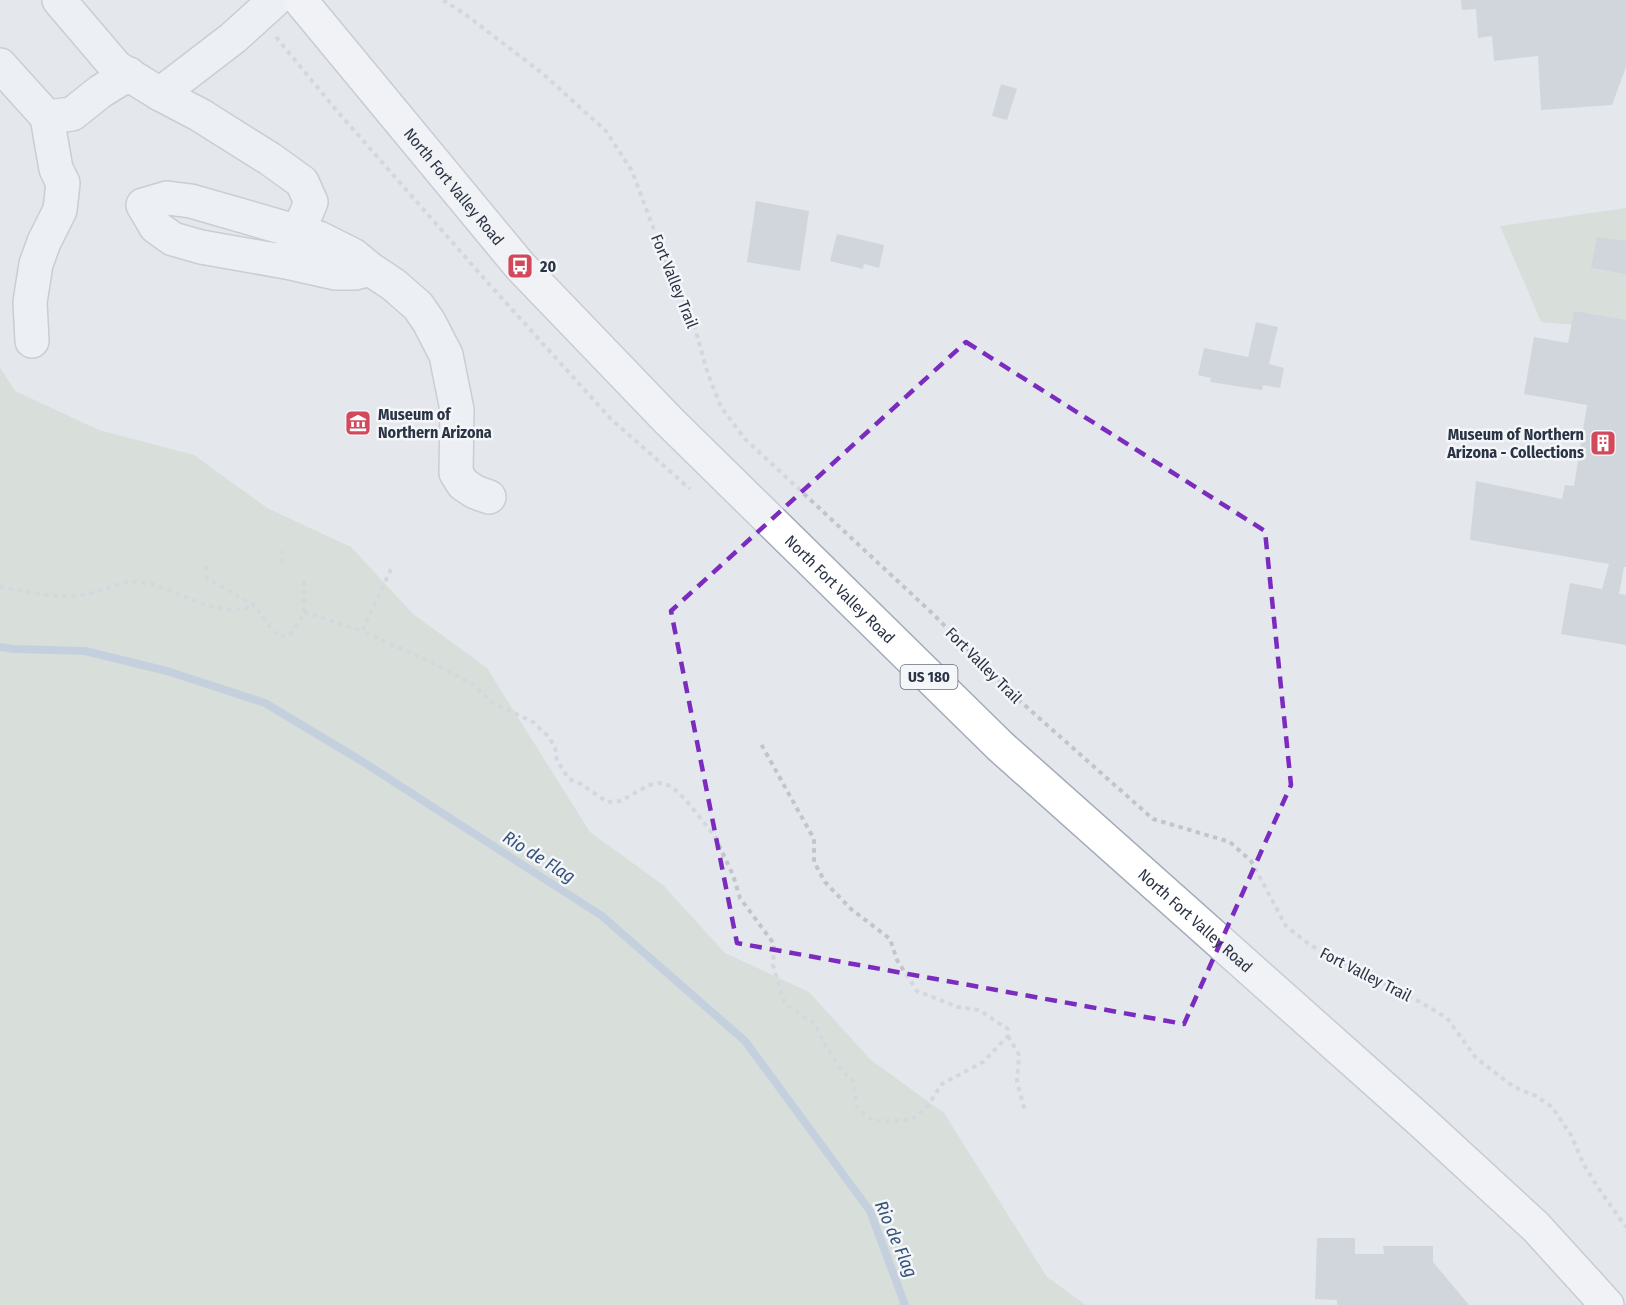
<svg xmlns="http://www.w3.org/2000/svg" width="1626" height="1305" font-family="'Fira Sans Condensed',sans-serif">
  <style>
    .green { fill: #c9d6c5 }
    .lines { fill: none; stroke-linecap: round; stroke-linejoin: round }
    .stream { stroke: #9fb4cc; stroke-width: 8 }
    .building { fill: #bbc0ca }
    .minor-casing { stroke: #a9aeb7; stroke-width: 36 }
    .major-casing { stroke: #a3abb8; stroke-width: 36 }
    .path { stroke: #c2c5cb; stroke-width: 4; stroke-dasharray: 4.5 4.5; stroke-linecap: butt }
    .minor { stroke: #f7f8fa; stroke-width: 33 }
    .major { stroke: #fff; stroke-width: 33 }
    .marked { fill: none; stroke: #7b2cbf; stroke-width: 4.5; stroke-dasharray: 12 8; stroke-linejoin: round }
    .labels { text-anchor: middle; stroke-width: 5; stroke-linejoin: round; paint-order: stroke }
    .shield { fill: #f4f6f9; stroke: #676e7b; stroke-width: 1.5 }
    .shield-label { font-size: 15px; font-weight: bold; fill: #2b3445 }
    .street-label { font-size: 16px; fill: #2b3445; stroke: #f4f6f9 }
    .poi-label { font-size: 16px; font-weight: bold; fill: #2b3445; stroke: #f4f6f9; text-anchor: start }
    .water-label { font-size: 18px; font-style: italic; fill: #34527a; stroke: #f4f6f9 }
  </style>
  <rect width="100%" height="100%" fill="#e4e7ec"/>
  <g class="green">
    <polygon points="1626,208 1626,330 1541,322 1500,226"/>
    <polygon points="0,367 15,391 99,430 194,455 267,508 351,547 413,614 487,668 590,832 663,885 725,953 809,992 871,1060 944,1113 1047,1277 1086,1305 0,1305"/>
  </g>
  <g class="lines">
    <polyline class="stream" points="0,647 14,649 85,651 167,671 265,703 360,760 602,916 745,1041 870,1211 905,1305"/>
  </g>
  <g class="building">
    <polygon points="1461,0 1626,0 1626,67 1612,105 1541,110 1538,56 1494,61 1492,36 1478,38 1476,9 1462,10"/>
    <polygon points="1001,84 1017,89 1007,120 992,116"/>
    <polygon points="756,201 809,211 800,271 747,262"/>
    <polygon points="837,234 884,245 879,268 864,264 863,269 830,261"/>
    <polygon points="1597,237 1626,241 1626,274 1591,268"/>
    <polygon points="1574,311 1626,320 1626,567 1624,567 1619,594 1626,595 1626,645 1561,634 1570,583 1602,589 1609,564 1470,540 1476,481 1562,499 1565,485 1574,486 1587,405 1524,394 1534,337 1568,343"/>
    <polygon points="1256,322 1278,327 1269,364 1284,368 1280,388 1263,385 1262,390 1210,382 1211,378 1198,375 1204,348 1248,357"/>
    <polygon points="1317,1238 1355,1238 1355,1254 1384,1254 1383,1246 1433,1246 1433,1262 1469,1305 1337,1305 1337,1300 1315,1299"/>
  </g>
  <g class="lines">
    <defs>
      <g id="minor">
        <polyline points="59,0 116,67 160,94 200,115 270,159 302,182 311,202 290,252"/>
        <polyline points="0,65 47,117 72,114 101,91 129,74"/>
        <polyline points="160,94 233,38 275,0"/>
        <polyline points="370,269 355,273 335,273 286,262 201,247 173,239 156,227 143,205 167,198 191,201 319,238 353,255 370,269 394,285 418,306 429,322 446,355 457,410 456,473 463,484 475,492 489,497"/>
        <polyline points="32,341 30,302 36,264 44,242 60,210 63,183 56,169 47,117"/>
      </g>
      <g id="major">
        <path id="s1" d="M300,0l220,266 149,155 331,325 422,376 114,105 71,78"/>
      </g>
    </defs>
    <use href="#minor" class="minor-casing"/>
    <use href="#major" class="major-casing"/>
    <g class="path">
      <polyline points="443,0 466,15 542,73 606,131 632,171 666,262 693,321 708,374 721,407 745,439 932,613 1012,694 1153,819 1230,842 1251,861 1286,926 1310,945 1422,1003 1447,1018 1476,1058 1514,1087 1536,1096 1552,1107 1571,1135 1584,1165 1599,1189 1626,1227"/>
      <polyline points="276,37 337,111 489,284 611,419 690,489"/>
      <polyline points="281,563 282,551"/>
      <polyline points="206,566 207,578 255,606 273,631 280,636 290,635 297,625 304,612 304,581"/>
      <polyline points="391,569 362,631 437,665 473,685 491,702 533,722 549,737 555,748 557,761 569,779 581,784 607,802 621,801 649,785 659,783 671,786 685,799 714,835 733,875 740,898 774,944 773,965 780,990 785,1003 805,1018 815,1023 823,1042 843,1072 853,1081 857,1107 873,1121 911,1120 926,1108 942,1084 983,1062 1008,1036 1008,1029 979,1010 958,1007 917,991 897,960 890,939 851,909 825,882 814,862 814,839 761,744"/>
      <path d="M0,587c28,5 58,12 87,7 18,-3 35,-15 53,-12 28,4 52,21 79,26 12,3 24,1 36,-2"/>
      <polyline points="304,612 362,631"/>
      <polyline points="1008,1036 1019,1055 1017,1082 1025,1111"/>
    </g>
    <use href="#minor" class="minor"/>
    <use href="#major" class="major"/>
  </g>
  <path d="M0 0H1626V1305H0ZM966,342l299,189 26,254 -107,239 -447,-81 -66,-332z" fill="#e4e7ec" fill-opacity=".55" fill-rule="evenodd"/>
  <path class="marked" d="M966,342l299,189 26,254 -107,239 -447,-81 -66,-332z"/>
  <defs>
    <symbol id="bus-square" viewBox="-11 -11 22 22"><rect x="-9" y="-9" width="18" height="18" rx="4" fill="#d1495b" stroke="#f4f6f9"/><path d="M-5-6H5V4H4V6H2V4H-2V6H-4V4H-5ZM-3.5-4V0h7V-4ZM-3.5 1.2v1.5H-2V1.2ZM2 1.2v1.5H3.5V1.2Z" fill="#fff"/></symbol>
    <symbol id="museum-square" viewBox="-11 -11 22 22"><rect x="-9" y="-9" width="18" height="18" rx="4" fill="#d1495b" stroke="#f4f6f9"/><path d="M0-6L6-3V-2H-6V-3ZM-5-1h2V3h-2ZM-1-1h2V3h-2ZM3-1h2V3H3ZM-6 4H6V6H-6Z" fill="#fff"/></symbol>
    <symbol id="building-square" viewBox="-11 -11 22 22"><rect x="-9" y="-9" width="18" height="18" rx="4" fill="#d1495b" stroke="#f4f6f9"/><path d="M-4-6H4V6H1V3H-1V6H-4ZM-2.5-4.3h1.7v1.8h-1.7ZM.8-4.3h1.7v1.8H.8ZM-2.5-1h1.7V.8h-1.7ZM.8-1h1.7V.8H.8Z" fill="#fff"/></symbol>
  </defs>
  <g fill-rule="evenodd">
    <use href="#bus-square" x="505" y="251" width="30" height="30"/>
    <use href="#museum-square" x="343" y="408" width="30" height="30"/>
    <use href="#building-square" x="1588" y="428" width="30" height="30"/>
  </g>
  <g class="labels">
    <rect class="shield" x="900.5" y="665" width="57" height="24" rx="4.5"/>
    <g class="shield-label">
      <text x="929" y="682">US 180</text>
    </g>
    <g class="street-label">
      <text dy="6" stroke="none"><textPath href="#s1" startOffset="242">North Fort Valley Road</textPath></text>
      <text transform="translate(675 281) rotate(68)" y="6">Fort Valley Trail</text>
      <text dy="6" stroke="none"><textPath href="#s1" startOffset="800">North Fort Valley Road</textPath></text>
      <text transform="translate(984 665) rotate(45)" y="6">Fort Valley Trail</text>
      <text dy="6" stroke="none"><textPath href="#s1" startOffset="1286">North Fort Valley Road</textPath></text>
      <text transform="translate(1366 974) rotate(27)" y="6">Fort Valley Trail</text>
    </g>
    <g class="poi-label">
      <text x="540" y="272">20</text>
      <text x="378" y="420">Museum of<tspan x="378" dy="18">Northern Arizona</tspan></text>
      <text x="1584" y="440" text-anchor="end">Museum of Northern<tspan x="1584" dy="18">Arizona - Collections</tspan></text>
    </g>
    <g class="water-label">
      <text transform="translate(539 857) rotate(32)" y="6">Rio de Flag</text>
      <text transform="translate(896 1239) rotate(67)" y="6">Rio de Flag</text>
    </g>
  </g>
</svg>
